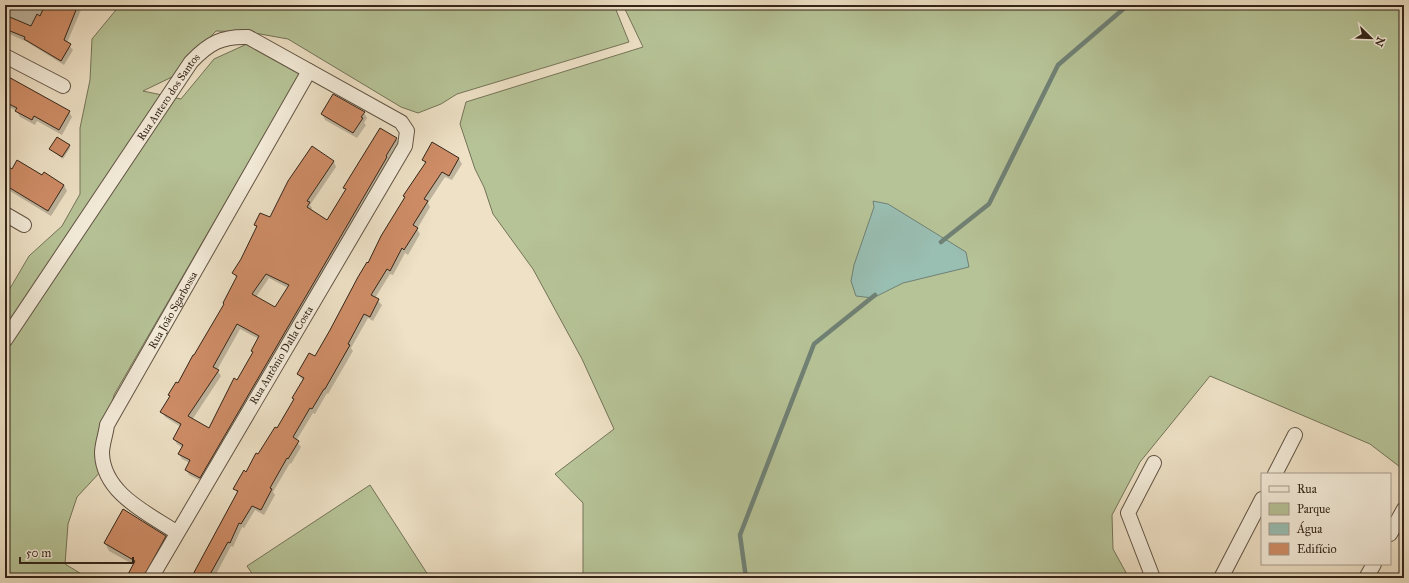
<svg xmlns="http://www.w3.org/2000/svg" width="1409" height="583" font-family="'IM FELL Great Primer',serif">
  <style>
    .green { fill: #b6c397; stroke: #747458 }
    .water { fill: #99beb2; stroke: #708175 }
    .shadow { fill: #0003; fill-rule: evenodd }
    .lines { fill: none; stroke-linecap: round; stroke-linejoin: round }
    .stream { stroke: #708175; stroke-width: 4.5 }
    .building { fill: #cf8d67; stroke: #332519; fill-rule: evenodd }
    .minor-casing { stroke: #625444; stroke-width: 16 }
    .minor { stroke: #f4ecda; stroke-width: 14 }
    .labels { text-anchor: middle; stroke-width: 3.5; stroke-linejoin: round; paint-order: stroke }
    .street-label { font-size: 11px; fill: #332519; stroke: #f4ecda }
  </style>
  <rect width="100%" height="100%" fill="#eee1c6"/>
  <filter id="stains"><feTurbulence type="fractalNoise" baseFrequency=".005" numOctaves="4"/><feColorMatrix values="0 0 0 0 .2 0 0 0 0 .09 0 0 0 0 .02 0 0 0 .5 -.17"/></filter>
  <radialGradient id="worn" r=".72"><stop offset=".6" stop-color="#630" stop-opacity="0"/><stop offset="1" stop-color="#630" stop-opacity=".3"/></radialGradient>
  <g class="green">
    <polygon points="120,5 614,5 629,42 457,94 441,104 418,113 401,107 288,39 249,32 216,31 174,76 143,91 181,99 214,59 247,44 305,65 114,395 101,447 102,470 77,497 68,524 65,564 88,578 5,578 5,297 29,256 62,226 80,194 80,128 90,80 92,39"/>
    <polygon points="623,5 1404,5 1404,470 1370,444 1210,376 1140,462 1112,515 1113,549 1129,578 583,578 583,503 555,474 614,429 582,359 533,269 493,214 484,187 475,169 460,124 466,102 643,47"/>
    <polygon points="370,485 430,578 255,578 247,566"/>
  </g>
  <polygon class="water" points="873,201 888,204 966,252 969,267 903,283 873,298 856,296 851,281 854,265 874,207"/>
  <g class="shadow">
    <polygon points="6,5 83,5 67,43 73,50 64,65 27,42 5,32"/>
    <polygon points="5,75 69,112 72,117 62,135 37,121 35,125 20,117 17,111 5,105"/>
    <polygon points="364,113 367,118 364,123 366,125 357,138 325,120 322,114"/>
    <path d="M396,138l3,5 -196,339 -14,-7 -3,-6 4,-6 -8,-4 -3,-5 4,-6 -6,-4 -3,-5 7,-12 -16,-10 -3,-5 8,-14 -1,-3 9,-10 47,-81 12,-26 -4,-5 8,-13 16,-32 -2,-3 15,-6 42,-72 22,15 2,5 -26,38 2,3 -1,2 16,12 19,-32 -2,-2zM269,278l19,10 -13,20 -19,-11zM240,329l19,10 -7,12 2,3 -45,76 -17,-10 29,-44 -4,-6z"/>
    <polygon points="69,146 70,148 63,159 50,149"/>
    <polygon points="459,159 462,164 452,180 445,177 428,203 430,207 417,229 420,234 408,255 405,253 393,275 390,274 375,298 382,305 373,321 368,318 351,348 353,351 328,394 327,393 315,414 313,413 296,441 301,447 291,464 290,463 273,492 275,495 264,515 255,510 244,528 242,527 233,547 231,546 214,578 191,578 238,494 235,489 277,429 294,400 293,398 303,381 298,374 315,357 369,264 405,198 404,196 426,165 423,160"/>
    <polygon points="5,166 12,171 42,176 64,185 67,191 51,216 5,188"/>
    <polygon points="123,510 165,536 169,544 150,578 127,578 134,565 109,551 105,543"/>
  </g>
  <g class="lines">
    <g class="stream">
      <polyline points="941,242 989,204 1058,65 1128,5"/>
      <polyline points="746,578 740,535 814,344 875,295"/>
    </g>
  </g>
  <g class="building">
    <polygon points="45,5 78,5 64,40 71,44 61,61 24,39 25,37 5,29 5,15 31,26 37,14 40,16"/>
    <polygon points="5,75 70,111 59,130 34,116 32,120 15,111 17,108 5,102"/>
    <polygon points="333,94 365,112 361,117 363,118 353,133 321,114"/>
    <path d="M380,128l17,10 -11,18 1,1 -187,321 -15,-8 5,-10 -12,-6 5,-9 -10,-6 8,-15 -21,-12 10,-16 -2,-1 8,-13 2,1 15,-28h1l30,-51 -1,-1 14,-27 -5,-3 9,-14 16,-33 -3,-1 6,-12 10,4 18,-36 24,-35 22,15 -27,40 3,1 -3,5 20,13 19,-31 -3,-1zM266,274l23,11 -14,22 -23,-13zM237,324l22,12 -8,15 2,1 -16,28 -3,-2 -25,50 -21,-12 31,-46 -6,-3z"/>
    <polygon points="57,137 70,145 62,157 49,149"/>
    <polygon points="432,142 459,158 449,176 442,172 424,199 428,201 413,225 418,228 404,250 402,248 390,271 387,269 371,295 379,299 370,317 364,314 348,344 350,345 325,389 324,389 312,409 310,408 293,437 299,441 288,459 287,458 270,488 272,489 261,510 252,506 241,524 239,523 230,543 228,542 208,578 191,578 238,491 233,489 244,470 246,472 256,453 258,454 275,427 277,428 294,399 292,398 304,378 297,374 309,353 315,356 330,330 358,277 367,262 368,263 381,236 405,197 403,196 426,162 422,160"/>
    <polygon points="17,160 42,175 44,172 64,185 48,211 5,185 5,165 12,169"/>
    <polygon points="123,509 166,536 143,578 126,578 135,561 104,543"/>
  </g>
  <g class="lines">
    <defs>
      <g id="minor">
        <polyline points="5,56 63,86"/>
        <polyline points="5,214 24,225"/>
        <path id="s1" d="M5,340l186,-278c18,-19 31,-26 57,-25l153,85 6,9 -2,15 -254,432"/>
        <polyline points="1275,474 1295,435"/>
        <path id="s2" d="M176,532c-29,-19 -73,-39 -74,-79 0,-9 4,-19 5,-28l202,-354"/>
        <polyline points="1390,534 1404,509"/>
        <polyline points="1153,578 1128,513 1154,463"/>
        <polyline points="1221,578 1262,499"/>
        <polyline points="1366,578 1374,564"/>
      </g>
    </defs>
    <use href="#minor" class="minor-casing"/>
    <use href="#minor" class="minor"/>
  </g>
  <g class="labels">
    <g class="street-label">
      <text dy="4" stroke="none"><textPath href="#s1" startOffset="293">Rua Antero dos Santos</textPath></text>
      <text dy="4" stroke="none"><textPath href="#s2" startOffset="274">Rua João Sgarbossa</textPath></text>
      <text transform="translate(281 355) rotate(-59)" y="4">Rua Antônio Dalla Costa</text>
    </g>
  </g>
  <rect width="1409" height="583" fill="none" stroke="#eee1c6" stroke-width="20"/>
  <rect x="6" y="6" width="1397" height="571" fill="none" stroke="#332519" stroke-width="2"/>
  <rect x="10" y="10" width="1389" height="563" fill="none" stroke="#332519"/>
  <rect x="1261" y="473" width="130" height="92" fill="#f4ecda" stroke="#a79c8d"/>
  <rect x="1269" y="486" width="20" height="6" fill="#f4ecda" stroke="#a79c8d"/>
  <text x="1297" y="493" font-size="12" fill="#332519">Rua</text>
  <rect x="1269" y="503" width="20" height="12" fill="#b6c397" stroke="#a79c8d"/>
  <text x="1297" y="513" font-size="12" fill="#332519">Parque</text>
  <rect x="1269" y="523" width="20" height="12" fill="#99beb2" stroke="#a79c8d"/>
  <text x="1297" y="533" font-size="12" fill="#332519">Água</text>
  <rect x="1269" y="543" width="20" height="12" fill="#cf8d67" stroke="#a79c8d"/>
  <text x="1297" y="553" font-size="12" fill="#332519">Edifício</text>
  <g transform="translate(1371 38) rotate(113)" stroke="#f4ecda" stroke-width="3" paint-order="stroke">
  <path d="M0-3L7 15L0 10L-7 15Z" fill="#332519"/>
  <text y="-6" font-size="11" font-weight="bold" text-anchor="middle" fill="#332519">N</text>
  </g>
  <path d="M20 557v6h113v-6" fill="none" stroke="#332519" stroke-width="2"/>
  <text x="26" y="557" font-size="12" fill="#332519" stroke="#f4ecda" stroke-width="3" paint-order="stroke">50 m</text>
  <rect width="100%" height="100%" filter="url(#stains)"/>
  <rect width="100%" height="100%" fill="url(#worn)"/>
</svg>
